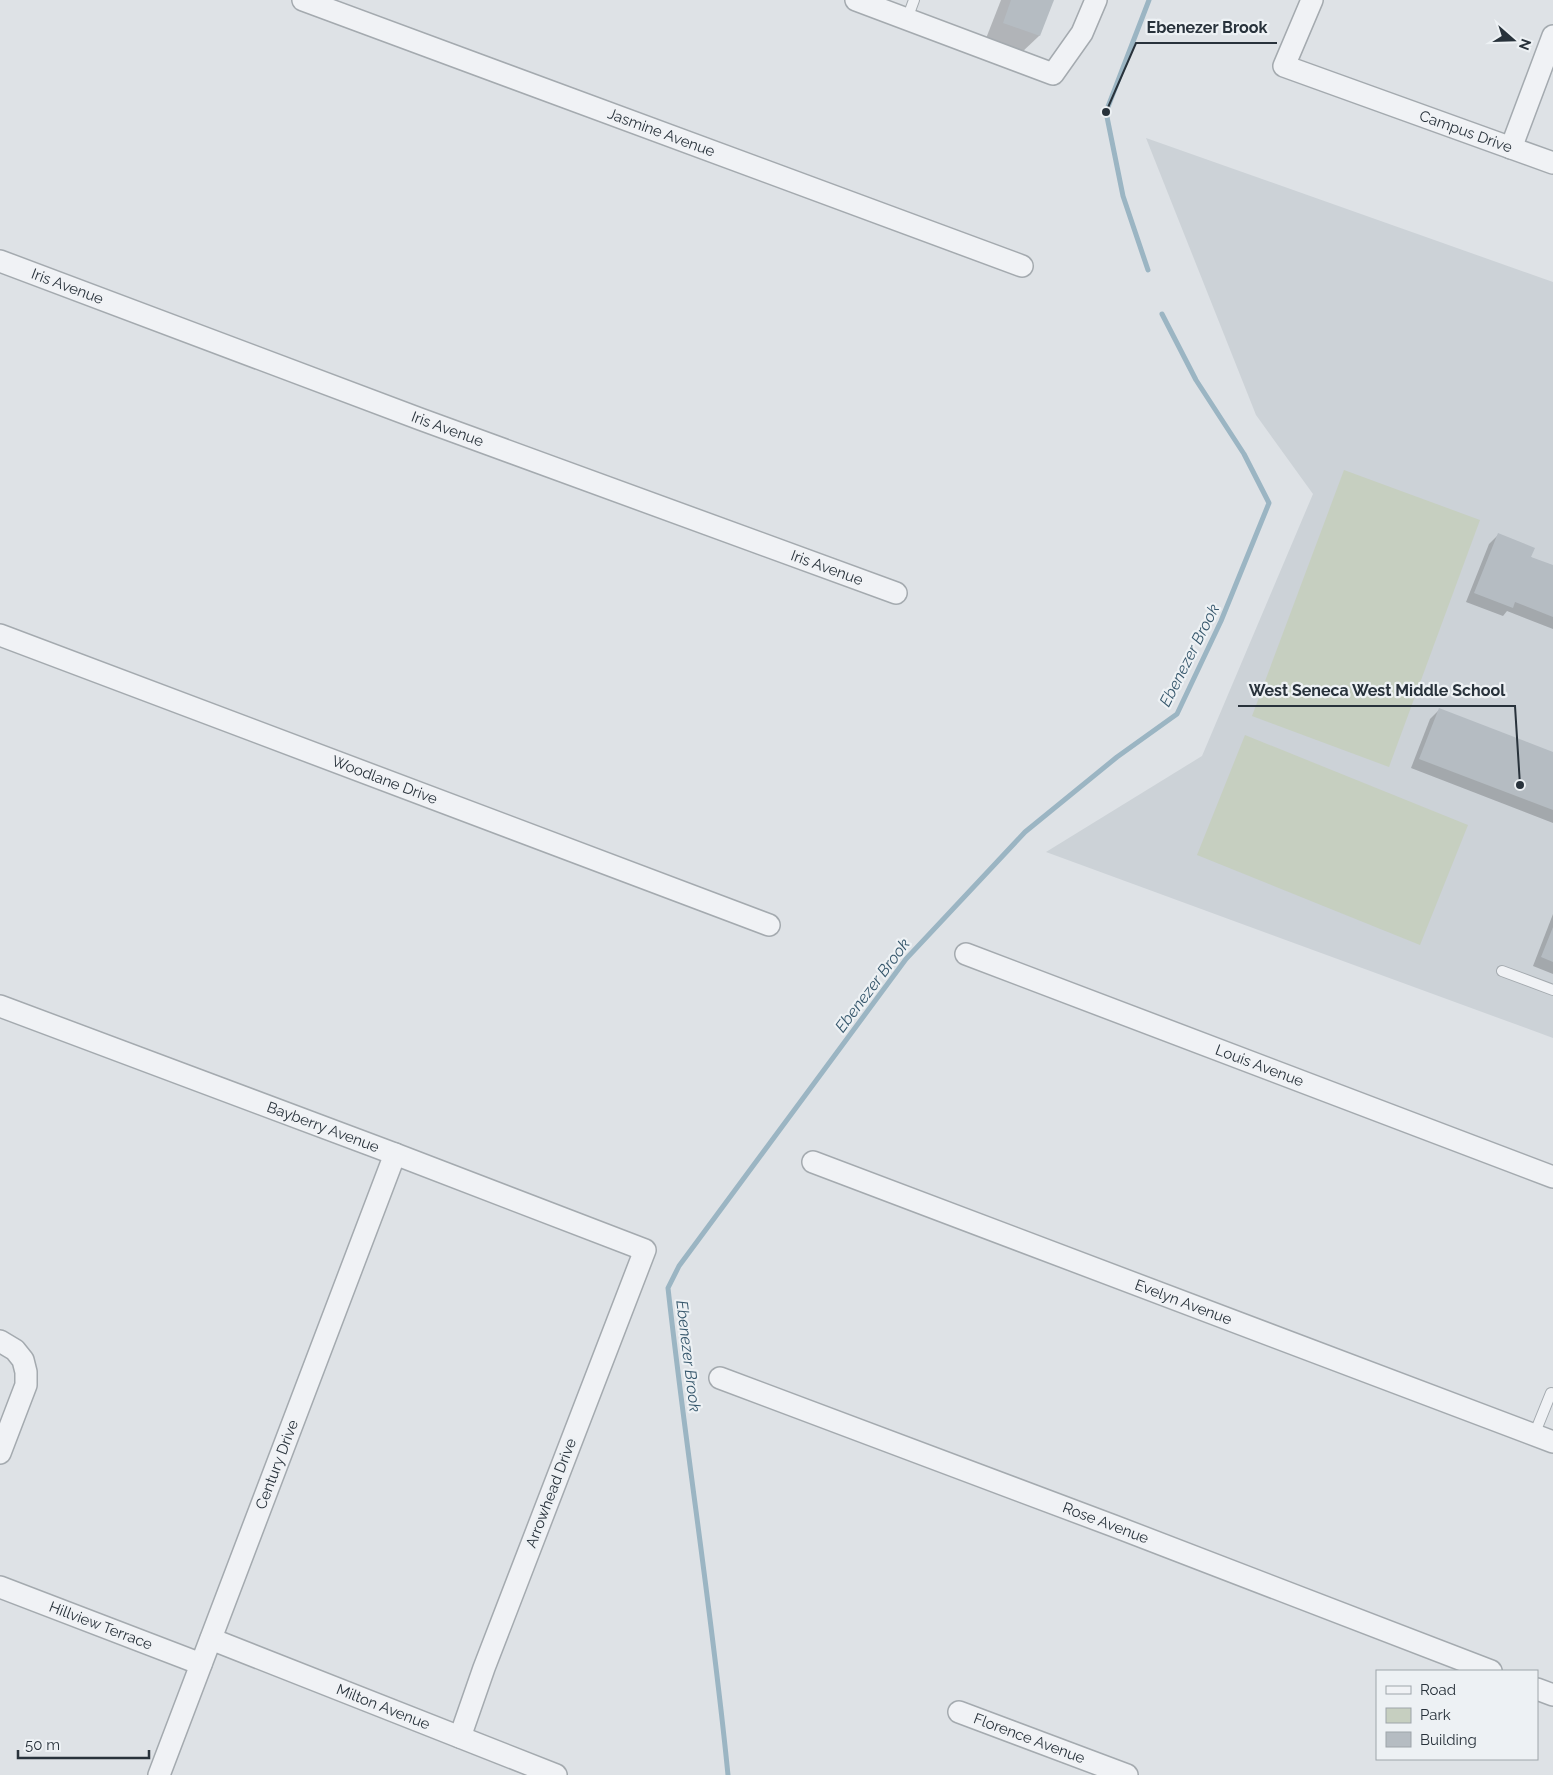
<svg xmlns="http://www.w3.org/2000/svg" width="1553" height="1775" font-family="Raleway,sans-serif">
  <style>
    .built { fill: #ccd2d7 }
    .green { fill: #c6cfc0 }
    .shadow { fill: #0003 }
    .lines { fill: none; stroke-linecap: round; stroke-linejoin: round }
    .stream { stroke: #9bb5c3; stroke-width: 5 }
    .building { fill: #b5bcc2 }
    .lane-casing { stroke: #a4aaaf; stroke-width: 12 }
    .street-casing { stroke: #a4aaaf; stroke-width: 24 }
    .lane { stroke: #f0f2f5; stroke-width: 10 }
    .street { stroke: #f0f2f5; stroke-width: 21 }
    .labels { text-anchor: middle; stroke-width: 4.5; stroke-linejoin: round; paint-order: stroke }
    .street-label { font-size: 15px; fill: #28323b; stroke: #edf1f4 }
    .water-label { font-size: 16px; font-style: italic; fill: #36576c; stroke: #edf1f4 }
    .leader { fill: none; stroke: #28323b; stroke-width: 2 }
    .callout-dot { fill: #28323b; stroke: #edf1f4; stroke-width: 2 }
    .callout-label { font-size: 16px; text-anchor: middle; font-weight: bold; fill: #28323b; stroke: #edf1f4; stroke-width: 4.5; stroke-linejoin: round; paint-order: stroke }
  </style>
  <rect width="100%" height="100%" fill="#dee2e6"/>
  <polygon class="built" points="1146,138 1553,282 1553,1038 1046,852 1202,756 1313,494 1256,415"/>
  <g class="green">
    <polygon points="1344,470 1480,520 1389,767 1252,716"/>
    <polygon points="1245,735 1468,825 1420,945 1197,855"/>
  </g>
  <g class="shadow">
    <polygon points="1001,0 1052,0 1039,36 1020,54 985,41"/>
    <polygon points="1498,535 1530,557 1553,567 1553,629 1507,611 1503,616 1466,602 1489,544"/>
    <polygon points="1439,710 1553,754 1553,823 1411,768 1430,719"/>
    <polygon points="1553,914 1553,974 1533,966"/>
  </g>
  <g class="lines">
    <g class="stream">
      <polyline points="1148,270 1123,196 1106,112 1149,0"/>
      <path d="M728,1775c-16,-163 -42,-324 -60,-487l11,-22 227,-307 119,-127 92,-75 60,-43 44,-93 48,-118 -25,-49 -48,-74 -34,-66"/>
    </g>
  </g>
  <g class="building">
    <polygon points="1011,0 1054,0 1040,36 1003,23"/>
    <polygon points="1498,533 1535,548 1531,557 1553,565 1553,617 1515,602 1513,608 1474,593"/>
    <polygon points="1439,708 1553,752 1553,810 1419,759"/>
    <polygon points="1553,927 1553,962 1541,957"/>
  </g>
  <g class="lines">
    <defs>
      <g id="lane">
        <polyline points="907,19 914,0"/>
        <polyline points="1502,971 1553,990"/>
        <polyline points="1534,1435 1551,1393 1553,1394"/>
      </g>
      <g id="street">
        <path id="s1" d="M303,0l719,266"/>
        <polyline points="856,0 1053,74 1082,33 1096,0"/>
        <path id="s2" d="M1312,0l-28,66 269,97"/>
        <polyline points="1511,148 1553,36"/>
        <path id="s3" d="M0,261l420,158 476,174"/>
        <path id="s4" d="M0,635l769,290"/>
        <path id="s5" d="M966,954l587,223"/>
        <path id="s6" d="M0,1006l395,148 250,96 -161,418 -24,69"/>
        <path id="s7" d="M813,1162l740,280"/>
        <polyline points="0,1341 15,1350 23,1360 26,1372 26,1385 0,1453"/>
        <path id="s8" d="M720,1378l394,148 377,145"/>
        <path id="s9" d="M0,1587l201,77"/>
        <path id="s10" d="M211,1639l345,136"/>
        <polyline points="1537,1689 1553,1695"/>
        <path id="s11" d="M959,1712l168,63"/>
        <path id="s12" d="M159,1775l236,-621"/>
      </g>
    </defs>
    <use href="#lane" class="lane-casing"/>
    <use href="#street" class="street-casing"/>
    <use href="#lane" class="lane"/>
    <use href="#street" class="street"/>
  </g>
  <g class="labels">
    <g class="street-label">
      <text dy="5" stroke="none"><textPath href="#s2" startOffset="265">Campus Drive</textPath></text>
      <text dy="5" stroke="none"><textPath href="#s1" startOffset="382">Jasmine Avenue</textPath></text>
      <text dy="5" stroke="none"><textPath href="#s3" startOffset="72">Iris Avenue</textPath></text>
      <text dy="5" stroke="none"><textPath href="#s3" startOffset="478">Iris Avenue</textPath></text>
      <text dy="5" stroke="none"><textPath href="#s3" startOffset="882">Iris Avenue</textPath></text>
      <text dy="5" stroke="none"><textPath href="#s4" startOffset="411">Woodlane Drive</textPath></text>
      <text dy="5" stroke="none"><textPath href="#s5" startOffset="314">Louis Avenue</textPath></text>
      <text dy="5" stroke="none"><textPath href="#s6" startOffset="345">Bayberry Avenue</textPath></text>
      <text dy="5" stroke="none"><textPath href="#s7" startOffset="396">Evelyn Avenue</textPath></text>
      <text dy="5" stroke="none"><textPath href="#s12" startOffset="332">Century Drive</textPath></text>
      <text transform="translate(551 1493) rotate(-69)" y="5">Arrowhead Drive</text>
      <text dy="5" stroke="none"><textPath href="#s8" startOffset="412">Rose Avenue</textPath></text>
      <text dy="5" stroke="none"><textPath href="#s9" startOffset="108">Hillview Terrace</textPath></text>
      <text dy="5" stroke="none"><textPath href="#s10" startOffset="185">Milton Avenue</textPath></text>
      <text dy="5" stroke="none"><textPath href="#s11" startOffset="75">Florence Avenue</textPath></text>
    </g>
    <g class="water-label">
      <text transform="translate(1189 655) rotate(-63)" y="6">Ebenezer Brook</text>
      <text transform="translate(872 985) rotate(-53)" y="6">Ebenezer Brook</text>
      <text transform="translate(689 1356) rotate(83)" y="6">Ebenezer Brook</text>
    </g>
  </g>
  <path class="leader" d="M1106 112L1136 43H1277M1520 785L1515 706H1238"/>
  <g class="callout-dot">
    <circle cx="1106" cy="112" r="5"/>
    <circle cx="1520" cy="785" r="5"/>
  </g>
  <g class="callout-label">
    <text x="1207" y="33">Ebenezer Brook</text>
    <text x="1377" y="696">West Seneca West Middle School</text>
  </g>
  <rect x="1376" y="1670" width="162" height="90" fill="#edf1f4" stroke="#9ea5aa"/>
  <rect x="1386" y="1686" width="25" height="8" fill="#f0f2f5" stroke="#9ea5aa"/>
  <text x="1420" y="1695" font-size="15" fill="#28323b">Road</text>
  <rect x="1386" y="1708" width="25" height="15" fill="#c6cfc0" stroke="#9ea5aa"/>
  <text x="1420" y="1720" font-size="15" fill="#28323b">Park</text>
  <rect x="1386" y="1732" width="25" height="15" fill="#b5bcc2" stroke="#9ea5aa"/>
  <text x="1420" y="1745" font-size="15" fill="#28323b">Building</text>
  <g transform="translate(1513 40) rotate(110)" stroke="#edf1f4" stroke-width="4" paint-order="stroke">
  <path d="M0-4L9 19L0 12L-9 19Z" fill="#28323b"/>
  <text y="-8" font-size="14" font-weight="bold" text-anchor="middle" fill="#28323b">N</text>
  </g>
  <path d="M18 1750v8h131v-8" fill="none" stroke="#28323b" stroke-width="2.5"/>
  <text x="25" y="1750" font-size="15" fill="#28323b" stroke="#edf1f4" stroke-width="4" paint-order="stroke">50 m</text>
</svg>
